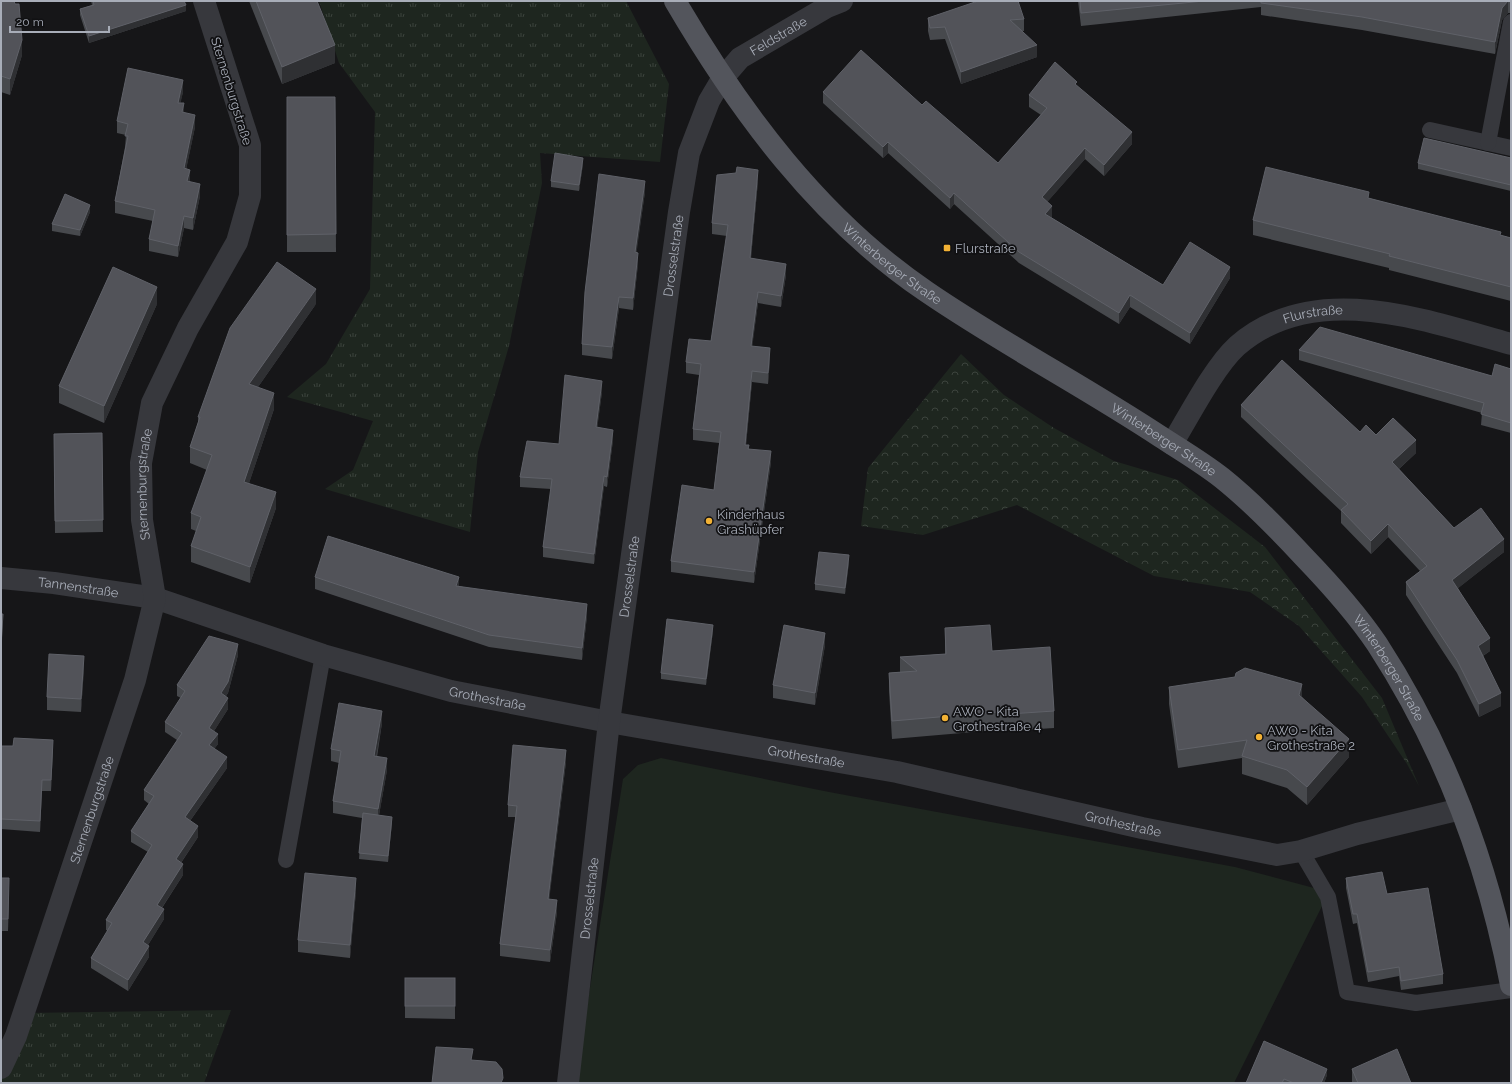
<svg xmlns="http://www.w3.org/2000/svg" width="1512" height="1084" font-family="Raleway,sans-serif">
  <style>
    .grass { fill: url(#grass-tufts) }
    .forest { fill: url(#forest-crowns) }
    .park { fill: #1e261f }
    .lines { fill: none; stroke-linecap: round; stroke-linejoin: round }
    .lane { stroke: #37383d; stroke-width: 16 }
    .street { stroke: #37383d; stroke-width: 22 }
    .primary { stroke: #53555c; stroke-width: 22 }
    .wall { fill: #47494d }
    .shaded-wall { fill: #2f3033 }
    .building { fill: #525359; stroke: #5f6168 }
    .poi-dot { fill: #f2b134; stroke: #111113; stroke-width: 1.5 }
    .labels { text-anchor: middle; stroke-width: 3.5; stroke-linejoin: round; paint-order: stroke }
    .street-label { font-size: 13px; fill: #a8adb8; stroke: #111113 }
    .poi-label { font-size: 13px; fill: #a8adb8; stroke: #111113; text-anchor: start }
  </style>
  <defs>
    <pattern id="grass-tufts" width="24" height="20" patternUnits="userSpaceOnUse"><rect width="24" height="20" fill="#1e261f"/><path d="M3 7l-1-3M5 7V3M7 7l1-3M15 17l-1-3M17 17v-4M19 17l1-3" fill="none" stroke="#3c433d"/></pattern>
    <pattern id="forest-crowns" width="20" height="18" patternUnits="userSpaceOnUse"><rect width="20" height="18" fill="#1e261f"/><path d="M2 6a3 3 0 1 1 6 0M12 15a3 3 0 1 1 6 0" fill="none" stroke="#3c433d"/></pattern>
  </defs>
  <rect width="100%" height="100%" fill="#161618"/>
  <g class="grass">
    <polygon points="319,1 626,1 669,84 660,162 540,153 542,183 509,346 478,452 470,532 325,489 353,470 373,421 287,397 326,364 370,289 375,112 339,63"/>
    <polygon points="231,1010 204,1083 1,1083 1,1064 25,1013"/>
  </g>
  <polygon class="forest" points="961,354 1004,395 1054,428 1114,461 1178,480 1265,547 1382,698 1419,786 1407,764 1362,697 1299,626 1250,592 1154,576 1017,505 923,535 861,526 868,468"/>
  <polygon class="park" points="661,758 829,792 1235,867 1329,892 1234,1083 575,1083 623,779 638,765"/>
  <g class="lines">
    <g class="lane">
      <polyline points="1430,130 1511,148"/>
      <polyline points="1488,143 1511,22"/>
      <polyline points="1301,851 1328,897 1347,992 1416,1003 1511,990"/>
      <polyline points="286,860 323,655"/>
    </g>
    <g class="street">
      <path id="s1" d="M1172,444c17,-28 42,-77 65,-98 77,-67 187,-26 274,-2"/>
      <path id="s2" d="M1,578l53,5 101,15 168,57 128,36 158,31 288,50 245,56 135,27 24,-4 56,-17 104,-25"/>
      <path id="s3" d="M1,1068l15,-32 119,-356 20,-82 -13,-78 -1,-57 11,-60 36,-75 49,-86 13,-46v-51l-46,-144"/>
      <path id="s4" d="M568,1083l41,-361 70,-510 10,-59 20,-52 13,-22 18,-21 87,-51 15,-6"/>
    </g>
    <path class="primary" id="s5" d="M675,1c65,111 144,218 252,291 76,52 157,94 234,145 20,13 42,26 61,41 30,24 56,51 82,79 26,27 52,56 73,87 67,103 111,221 134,341"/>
  </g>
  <g class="wall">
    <polygon points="1,1 22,55 10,95 1,92"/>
    <polygon points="91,1 184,1 186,11 89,43 80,15 80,9 92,5"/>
    <polygon points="249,1 317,1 335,63 282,84"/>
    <polygon points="1078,1 1511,1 1511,13 1508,13 1502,20 1495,54 1362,30 1261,15 1261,7 1081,26"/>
    <polygon points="928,18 1024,19 1024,31 1022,31 1037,57 961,84 945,39 930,40 928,31"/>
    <polygon points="1077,86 1132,144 1104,176 1085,159 1047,202 1052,217 1052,218 1163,285 1230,278 1190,344 1130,307 1119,324 1019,263 954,204 950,209 888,153 883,158 823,103 823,92 922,105 998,163 1041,115 1029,107 1029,95"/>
    <polygon points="183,92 180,103 184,113 195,127 186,169 189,182 200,196 193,230 184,228 178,257 149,251 149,239 153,221 115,213 115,201 125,147 126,135 117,133 117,121"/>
    <polygon points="287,97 335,97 336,252 287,252"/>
    <polygon points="1511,158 1511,191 1418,169 1418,163"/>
    <polygon points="583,164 579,191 551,187 551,181"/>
    <polygon points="758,181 751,258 786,275 781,307 758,303 752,346 770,359 768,384 752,382 746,445 749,449 771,462 754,583 671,572 671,561 714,490 719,443 693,440 693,429 699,375 686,373 686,362 711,341 727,236 712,234 712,223"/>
    <polygon points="645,192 636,253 638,264 633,310 619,308 612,359 582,355 582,344"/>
    <polygon points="1369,198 1511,238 1511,301 1389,270 1389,268 1253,235 1253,220"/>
    <polygon points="90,212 80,236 52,231 52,224"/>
    <polygon points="157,304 104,423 59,403 59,386"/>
    <polygon points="316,304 258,387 274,409 249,483 276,508 250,583 191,562 191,546 196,531 191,529 191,513 207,470 190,463 190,447 198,423 198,417"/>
    <polygon points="1299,350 1492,376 1511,369 1511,433 1481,425 1482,413 1299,360"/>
    <polygon points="602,392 597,428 613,440 607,487 604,486 594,564 543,557 543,547 551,489 520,487 520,477 559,444"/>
    <polygon points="1241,405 1376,435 1416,453 1399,469 1454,528 1504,552 1458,588 1490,651 1483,656 1501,706 1479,717 1457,673 1406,595 1406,582 1420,571 1388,537 1371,554 1341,523 1341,511 1241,417"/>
    <polygon points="102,433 103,532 55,533 54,434"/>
    <polygon points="849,562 845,594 815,590 815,584"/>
    <polygon points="315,577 459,586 587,616 582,660 489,647 315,589"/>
    <polygon points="945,628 992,651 1054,711 1054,728 1009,731 1009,729 892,739 889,691 889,673 900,672 900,657 945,654"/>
    <polygon points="713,631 706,685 661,679 661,673"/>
    <polygon points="825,645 815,705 773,698 773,685"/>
    <polygon points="238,655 228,693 226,696 228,709 214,731 218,744 214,749 227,768 190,821 198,837 181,863 183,875 162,908 164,919 148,945 149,957 128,991 91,968 91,958 108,931 106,930 106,920 148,852 131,842 131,831 149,804 144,800 144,790 177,740 165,732 165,722 181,698 177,696 177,685"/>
    <polygon points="84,668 81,712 47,710 47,697"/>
    <polygon points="1169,687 1302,697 1349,757 1307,805 1287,788 1242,774 1242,758 1178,768 1169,704"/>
    <polygon points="382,723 377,757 387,770 379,815 392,823 388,862 359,859 362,818 333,813 333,801 339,763 331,761 331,749"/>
    <polygon points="1,746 53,750 51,791 42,791 40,832 1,829"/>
    <polygon points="566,762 549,899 557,912 550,962 500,956 500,944 516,817 508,817 508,805"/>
    <polygon points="1,878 9,891 8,931 1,931"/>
    <polygon points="1346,878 1387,894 1443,974 1443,984 1401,990 1399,976 1368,982 1357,923 1353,924 1346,888"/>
    <polygon points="356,891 350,958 298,952 298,940"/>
    <polygon points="405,978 455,978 455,1019 405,1018"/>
    <polygon points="1264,1041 1327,1075 1324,1083 1246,1083"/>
    <polygon points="1352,1069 1411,1083 1352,1083"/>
  </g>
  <g class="shaded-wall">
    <polygon points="1508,1 1508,13 1502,20 1495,54 1495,42 1502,8"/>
    <polygon points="186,5 186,11 89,43 89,36"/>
    <polygon points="22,40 22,55 10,95 10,79"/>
    <polygon points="335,45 335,63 282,84 282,67"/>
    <polygon points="1037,45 1037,57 961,84 961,72"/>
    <polygon points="183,80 183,92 178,115 178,103"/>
    <polygon points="184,103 184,115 182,112"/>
    <polygon points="195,115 195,127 184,180 184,168"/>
    <polygon points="1132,132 1132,144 1104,176 1104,165"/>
    <polygon points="888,142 888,153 883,158 883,147"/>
    <polygon points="1085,148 1085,159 1042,208 1042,197"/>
    <polygon points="583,158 583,164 579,191 579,185"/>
    <polygon points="190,170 190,181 187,193 187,181"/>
    <polygon points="758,170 758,181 750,269 750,258"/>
    <polygon points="2,174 2,188 1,191 1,176"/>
    <polygon points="645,181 645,192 635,264 635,252"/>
    <polygon points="200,184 200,196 193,230 193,218"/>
    <polygon points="954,193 954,204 950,209 950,198"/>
    <polygon points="90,205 90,212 80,236 80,230"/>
    <polygon points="1052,206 1052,217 1045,226 1045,214"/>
    <polygon points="184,216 184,228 178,257 178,246"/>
    <polygon points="638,253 638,264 633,310 633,298"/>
    <polygon points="786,264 786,275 781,307 781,296"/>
    <polygon points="1230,267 1230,278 1190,344 1190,333"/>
    <polygon points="157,287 157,304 104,423 104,406"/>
    <polygon points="316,289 316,304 249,400 249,384"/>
    <polygon points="758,292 758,303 751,357 751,346"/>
    <polygon points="1130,295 1130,307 1119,324 1119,313"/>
    <polygon points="619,297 619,308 612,359 612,347"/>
    <polygon points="770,348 770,359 768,384 768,373"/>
    <polygon points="752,371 752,382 745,456 745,445"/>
    <polygon points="602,381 602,392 596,438 596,427"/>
    <polygon points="274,393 274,409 244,498 244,482"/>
    <polygon points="613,430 613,440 607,487 607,477"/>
    <polygon points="1416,440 1416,453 1392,475 1392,462"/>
    <polygon points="771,451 771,462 754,583 754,572"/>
    <polygon points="604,476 604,486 594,564 594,554"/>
    <polygon points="276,492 276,508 250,583 250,567"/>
    <polygon points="1388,524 1388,537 1371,554 1371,541"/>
    <polygon points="1504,539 1504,552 1452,593 1452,580"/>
    <polygon points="849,555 849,562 845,594 845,588"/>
    <polygon points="459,577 459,590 456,586"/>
    <polygon points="587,604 587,616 582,660 582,648"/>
    <polygon points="3,614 3,626 1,657 1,645"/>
    <polygon points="713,625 713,631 706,685 706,679"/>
    <polygon points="825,633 825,645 815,705 815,693"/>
    <polygon points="1490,638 1490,651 1478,659 1478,646"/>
    <polygon points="238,644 238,655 228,693 221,703 221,693"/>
    <polygon points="84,656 84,668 81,712 81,699"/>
    <polygon points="1302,684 1302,702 1299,695"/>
    <polygon points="1501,693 1501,706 1479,717 1479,704"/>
    <polygon points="228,698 228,709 209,739 209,728"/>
    <polygon points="382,711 382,723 374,769 374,756"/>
    <polygon points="218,734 218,744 209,756 209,745"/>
    <polygon points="1349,739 1349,757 1307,805 1307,787"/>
    <polygon points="53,740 53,750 51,791 51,780"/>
    <polygon points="566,750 566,762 548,910 548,899"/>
    <polygon points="227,757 227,768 185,828 185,817"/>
    <polygon points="387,758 387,770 378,821 378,809"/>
    <polygon points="42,780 42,791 40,832 40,821"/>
    <polygon points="392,817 392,823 388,862 388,856"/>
    <polygon points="198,826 198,837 176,870 176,859"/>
    <polygon points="183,864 183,875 157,915 157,905"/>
    <polygon points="9,878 9,891 8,931 8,919"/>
    <polygon points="356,878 356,891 350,958 350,945"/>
    <polygon points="557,900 557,912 550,962 550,950"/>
    <polygon points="164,909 164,919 143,953 143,942"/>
    <polygon points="149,946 149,957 128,991 128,980"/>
    <polygon points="1327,1069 1327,1075 1324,1083 1321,1083"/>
  </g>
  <g class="building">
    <polygon points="1,1 14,1 15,4 19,4 22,40 10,79 1,76"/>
    <polygon points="93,1 184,1 186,5 89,36 80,9 94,5"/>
    <polygon points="256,1 317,1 335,45 282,67"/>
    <polygon points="978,1 1018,1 1024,19 1010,20 1037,45 961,72 945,27 930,28 928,18"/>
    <polygon points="1080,1 1204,1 1081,13"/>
    <polygon points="1261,1 1508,1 1502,8 1495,42 1362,17 1261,3"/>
    <polygon points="861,50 922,105 926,101 998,163 1047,108 1029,95 1055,62 1077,82 1075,84 1132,132 1104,165 1085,148 1042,197 1052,206 1045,214 1163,285 1190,242 1230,267 1190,333 1130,295 1119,313 1019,252 954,193 950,198 888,142 883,147 823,92"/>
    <polygon points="128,68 183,80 178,103 184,103 182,112 195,115 184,168 190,170 187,181 200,184 193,218 184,216 178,246 149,239 155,210 115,201 128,136 125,136 128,124 117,121"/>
    <polygon points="287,97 335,97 336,234 287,235"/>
    <polygon points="1424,138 1511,158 1511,185 1418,163"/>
    <polygon points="555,153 583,158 579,185 551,181"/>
    <polygon points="737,167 758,170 750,258 786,264 781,296 758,292 751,346 770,348 768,373 752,371 745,445 749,445 748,449 771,451 754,572 671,561 682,485 714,490 721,432 693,429 701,364 686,362 689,339 711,341 728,225 712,223 717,175 736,173"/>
    <polygon points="1266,167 1369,192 1368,198 1501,232 1500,235 1511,238 1511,287 1389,256 1390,254 1253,220"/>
    <polygon points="599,174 645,181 635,252 638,253 633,298 619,297 612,347 582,344 585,292"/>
    <polygon points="65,194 90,205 80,230 52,224"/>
    <polygon points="277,262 316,289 249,384 274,393 244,482 276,492 250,567 191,546 201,517 191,513 212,455 190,447 200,417 198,417 230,328"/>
    <polygon points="113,267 157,287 104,406 59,386"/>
    <polygon points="1320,327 1492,376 1495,364 1511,369 1511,423 1481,414 1484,403 1299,350"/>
    <polygon points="1282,360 1360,432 1366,425 1376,435 1393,418 1416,440 1392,462 1454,528 1481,508 1504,539 1452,580 1490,638 1478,646 1501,693 1479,704 1457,660 1406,582 1427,566 1388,524 1371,541 1341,510 1348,504 1241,405"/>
    <polygon points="565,375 602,381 596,427 613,430 607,477 604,476 594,554 543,547 552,479 520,477 527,441 559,444"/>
    <polygon points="102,433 103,520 55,521 54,434"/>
    <polygon points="328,536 459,577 456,586 587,604 582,648 489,635 315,577"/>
    <polygon points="819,552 849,555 845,588 815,584"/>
    <polygon points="1,614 3,614 1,645"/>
    <polygon points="667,619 713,625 706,679 661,673"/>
    <polygon points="784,625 825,633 815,693 773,685"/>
    <polygon points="990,625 992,651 1050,647 1054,711 1009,714 1009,711 892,721 889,673 917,671 900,657 946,654 945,628"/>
    <polygon points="209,636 238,644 228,682 221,693 228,698 209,728 218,734 209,745 227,757 185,817 198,826 176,859 183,864 157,905 164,909 143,942 149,946 128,980 91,958 112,923 106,920 152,845 131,831 154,796 144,790 182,733 165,722 185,691 177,685"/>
    <polygon points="49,654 84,656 81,699 47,697"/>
    <polygon points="1245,668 1302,684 1299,695 1349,739 1307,787 1287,770 1242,756 1247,740 1178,750 1169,687 1235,677 1236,673"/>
    <polygon points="339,703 382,711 374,756 387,758 378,809 333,801 341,751 331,749"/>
    <polygon points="14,738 53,740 51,780 42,780 40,821 1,819 1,746 13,746"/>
    <polygon points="513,745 566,750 548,899 557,900 550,950 500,944 517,806 508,805"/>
    <polygon points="363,813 392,817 388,856 359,853"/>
    <polygon points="1382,872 1387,894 1428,888 1443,974 1401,981 1399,967 1368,972 1357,914 1353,914 1346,878"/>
    <polygon points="305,873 356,878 350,945 298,940"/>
    <polygon points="1,878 9,878 8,919 1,919"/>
    <rect x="405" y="978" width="50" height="28"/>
    <polygon points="1264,1041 1327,1069 1321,1083 1294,1083 1284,1079 1282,1083 1246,1083"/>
    <polygon points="436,1047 473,1049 471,1060 496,1062 502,1069 503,1078 501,1083 432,1083"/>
    <polygon points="1397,1049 1411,1083 1358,1083 1352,1069"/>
  </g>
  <g class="poi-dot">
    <rect x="943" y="244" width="8" height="8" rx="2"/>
    <circle cx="709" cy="521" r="4"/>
    <circle cx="945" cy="718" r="4"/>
    <circle cx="1259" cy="737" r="4"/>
  </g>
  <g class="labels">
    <g class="street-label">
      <text dy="5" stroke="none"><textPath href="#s4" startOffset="1091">Feldstraße</textPath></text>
      <text transform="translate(232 91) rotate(73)" y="5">Sternenburgstraße</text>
      <text dy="5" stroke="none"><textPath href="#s4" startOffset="834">Drosselstraße</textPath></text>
      <text dy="5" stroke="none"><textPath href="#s5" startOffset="343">Winterberger Straße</textPath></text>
      <text dy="5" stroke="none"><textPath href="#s1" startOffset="202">Flurstraße</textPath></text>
      <text dy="5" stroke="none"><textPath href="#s5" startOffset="667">Winterberger Straße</textPath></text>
      <text dy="5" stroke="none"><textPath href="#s3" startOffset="610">Sternenburgstraße</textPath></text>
      <text dy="5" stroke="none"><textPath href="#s4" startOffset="510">Drosselstraße</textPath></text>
      <text dy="5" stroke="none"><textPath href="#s2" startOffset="78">Tannenstraße</textPath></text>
      <text dy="5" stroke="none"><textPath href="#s5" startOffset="991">Winterberger Straße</textPath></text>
      <text dy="5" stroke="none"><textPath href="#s2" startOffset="503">Grothestraße</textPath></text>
      <text dy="5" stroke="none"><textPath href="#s2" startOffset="827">Grothestraße</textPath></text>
      <text dy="5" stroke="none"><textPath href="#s3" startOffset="274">Sternenburgstraße</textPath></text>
      <text dy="5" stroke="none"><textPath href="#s2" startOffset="1151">Grothestraße</textPath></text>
      <text dy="5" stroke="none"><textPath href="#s4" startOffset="186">Drosselstraße</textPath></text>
    </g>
    <g class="poi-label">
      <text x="955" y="253">Flurstraße</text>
      <text x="717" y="519">Kinderhaus<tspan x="717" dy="15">Grashüpfer</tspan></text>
      <text x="953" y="716">AWO - Kita<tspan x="953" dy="15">Grothestraße 4</tspan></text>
      <text x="1267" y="735">AWO - Kita<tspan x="1267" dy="15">Grothestraße 2</tspan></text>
    </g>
  </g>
  <rect width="1512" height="1084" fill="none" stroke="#a8adb8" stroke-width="4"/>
  <path d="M10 26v6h99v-6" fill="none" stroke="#a8adb8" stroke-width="2"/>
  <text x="16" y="26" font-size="12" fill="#a8adb8" stroke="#111113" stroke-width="3" paint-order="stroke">20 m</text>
</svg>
